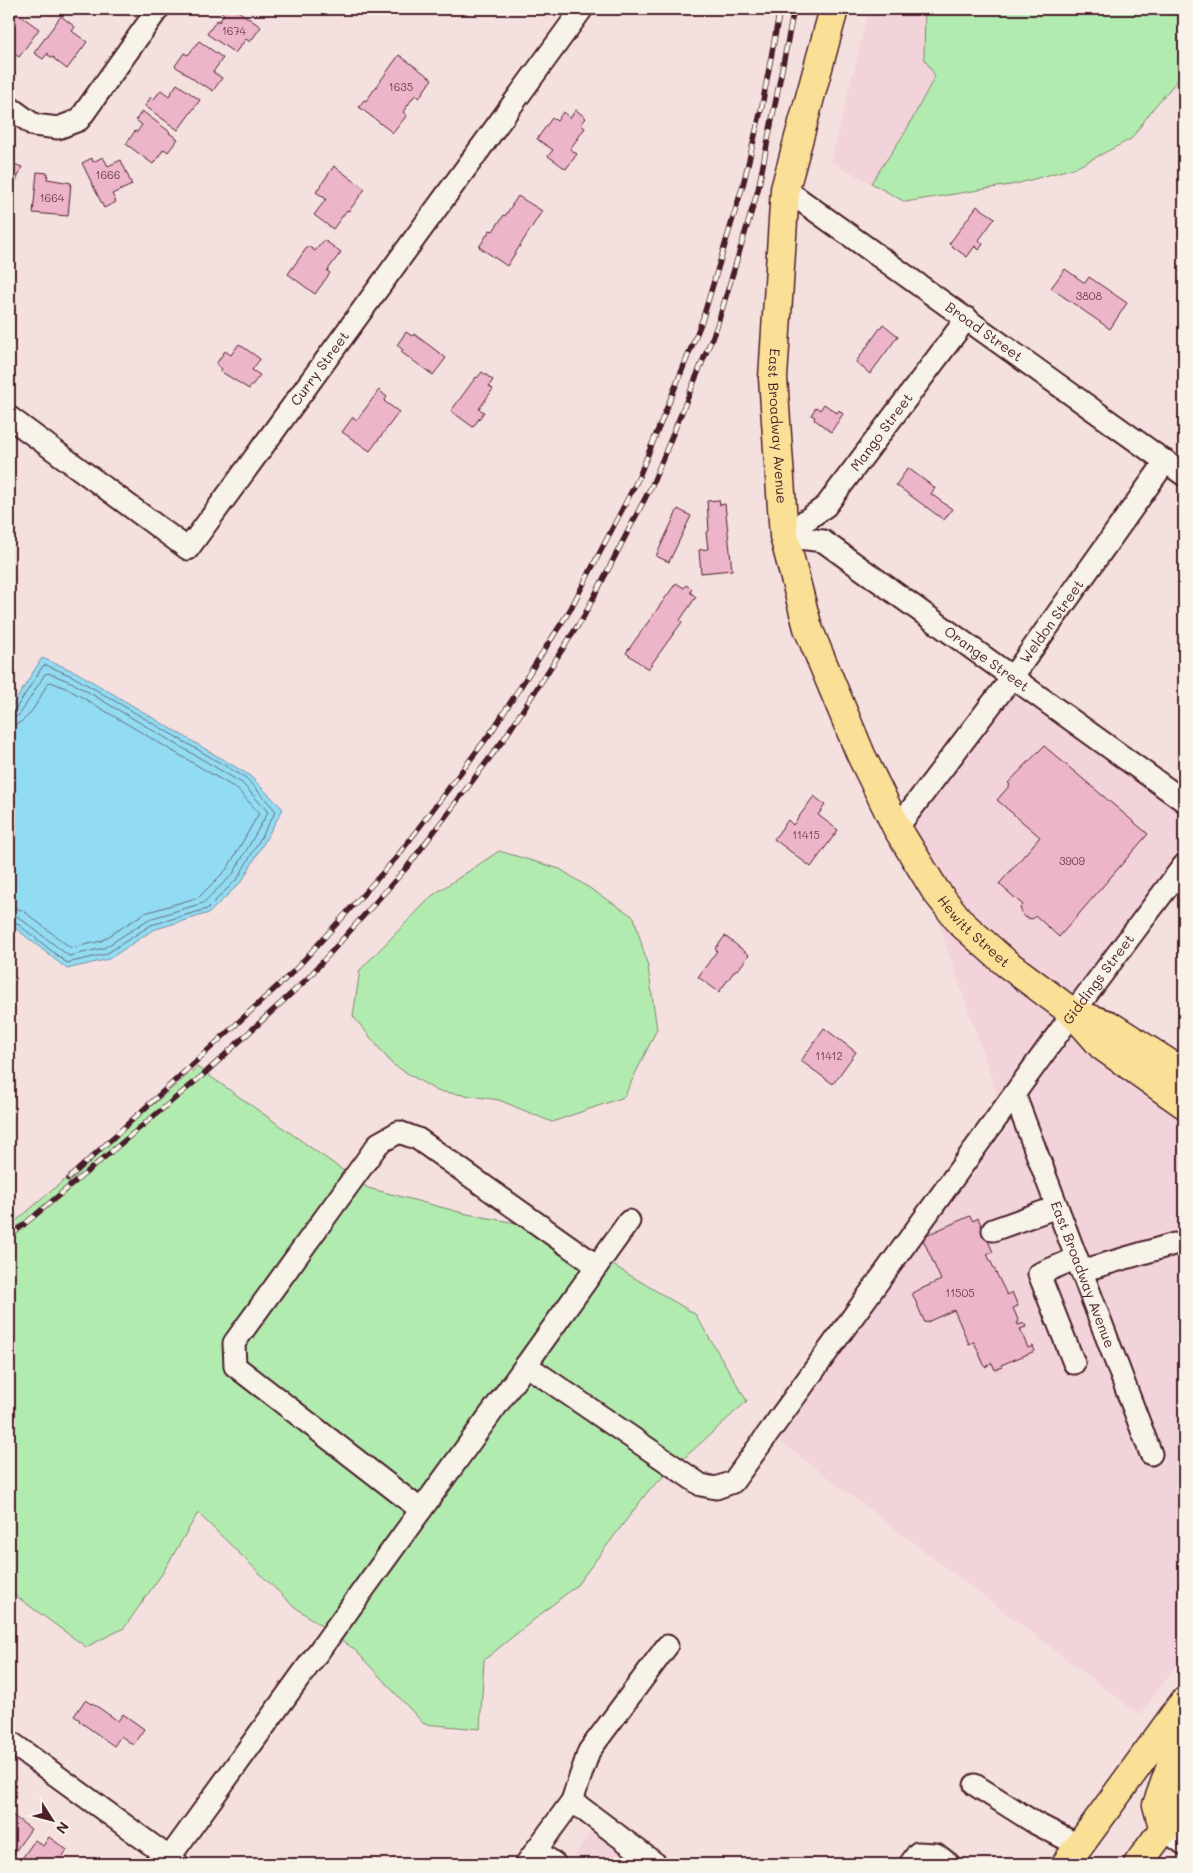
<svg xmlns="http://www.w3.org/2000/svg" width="1193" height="1873" font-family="Mali,sans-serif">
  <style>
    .built { fill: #f2d3d9 }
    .green { fill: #b2ebaf; stroke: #7e856d }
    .water { fill: #92dcf3; stroke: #7590a3 }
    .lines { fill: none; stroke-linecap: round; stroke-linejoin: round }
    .shore { stroke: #676b7b; stroke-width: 1 }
    .building { fill: #edb5ca; stroke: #4a1f2b }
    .minor-casing { stroke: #4a1f2b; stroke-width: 25 }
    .major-casing { stroke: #4a1f2b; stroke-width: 31 }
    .minor { stroke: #f7f3e8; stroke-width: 21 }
    .major { stroke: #fadf96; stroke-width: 28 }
    .rail-casing { stroke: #4a1f2b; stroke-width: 5.5 }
    .rail { stroke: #f7f3e8; stroke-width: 4; stroke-dasharray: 11; stroke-linecap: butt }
    .labels { text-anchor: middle; stroke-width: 5; stroke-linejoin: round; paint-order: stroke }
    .number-label { font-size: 11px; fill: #734453 }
    .street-label { font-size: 14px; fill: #4a1f2b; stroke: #f7f3e8 }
  </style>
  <rect width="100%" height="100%" fill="#f4e0df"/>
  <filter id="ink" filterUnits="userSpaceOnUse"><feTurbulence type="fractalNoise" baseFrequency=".02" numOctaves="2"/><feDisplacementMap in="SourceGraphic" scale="10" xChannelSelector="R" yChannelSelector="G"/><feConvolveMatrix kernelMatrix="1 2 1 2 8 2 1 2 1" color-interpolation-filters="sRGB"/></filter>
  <g filter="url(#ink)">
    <g class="built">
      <polygon points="869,9 925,9 924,58 935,76 906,131 871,183 831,162"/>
      <polygon points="1013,695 1184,813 1184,846 1070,998 969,916 910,829"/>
      <polygon points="932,903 1058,1015 1007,1086 1001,1088 1145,1467 1165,1461 1027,1098 1075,1031 1184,1116 1184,1654 1140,1715 773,1436 1008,1127"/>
      <polygon points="600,1818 663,1864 569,1864"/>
    </g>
    <g class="green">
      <polygon points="925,9 1184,9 1184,73 1155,106 1131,139 1077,167 1016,184 905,202 871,183 906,131 935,76 924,58"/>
      <polygon points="499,851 560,869 634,917 648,967 657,1029 624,1097 552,1122 499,1100 437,1091 392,1064 353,1016 360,970 433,895"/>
      <polygon points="197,1067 368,1188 467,1214 554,1230 695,1314 747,1401 649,1490 577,1585 484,1660 480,1729 424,1724 354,1649 292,1605 198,1513 162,1574 124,1628 86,1647 9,1591 9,1227"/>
    </g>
    <polygon class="water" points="42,658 76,672 249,775 283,809 242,881 209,913 153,930 109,959 67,969 9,923 9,711"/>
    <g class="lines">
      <g class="shore">
        <polyline points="9,712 15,710 43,666 46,665 74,677 246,778 276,811 238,878 207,909 151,925 106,954 67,963 14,921 9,920"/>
        <polyline points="9,719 14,718 20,714 45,674 48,673 71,682 242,783 268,812 233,874 203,903 149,919 104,948 69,956 17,916 9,913"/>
        <path d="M9,726c20,-1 30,-28 39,-43l3,-1 17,7 169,100 22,24 -32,56 -28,28 -54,16 -44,28 -30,7 -49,-38 -13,-4"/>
      </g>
    </g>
    <g class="building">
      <polygon points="11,9 39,29 19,57 9,50 9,13"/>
      <polygon points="218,9 235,9 261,27 250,42 246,39 235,53 207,34 217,20 219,22 224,14"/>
      <polygon points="61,16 75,27 72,31 87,42 67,69 54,59 54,57 53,58 48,55 48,53 43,59 34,53"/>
      <polygon points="199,41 223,58 213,72 222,78 213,91 204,85 203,86 175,66 184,53 188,55"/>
      <polygon points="399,55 432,79 419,98 415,95 403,112 407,115 393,133 359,107 364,100 366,101"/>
      <polygon points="177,84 200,100 178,130 145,106 151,97 154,99 161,90 169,96"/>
      <polygon points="576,110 586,118 581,125 585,128 570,149 577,154 566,169 548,156 553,150 537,139 552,118 557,121 563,112 570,118"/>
      <polygon points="142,111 170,132 169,133 178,139 168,152 164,149 153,164 126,144 135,131 137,132 142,125 136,120"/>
      <polygon points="103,157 108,166 121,160 132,185 112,194 116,202 104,208 82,163 92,158 93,162"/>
      <polygon points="11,163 22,167 9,198 9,166"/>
      <polygon points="334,166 365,189 349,211 347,210 333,229 314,215 326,199 316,192"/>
      <polygon points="37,172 48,173 47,179 71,183 68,216 33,213"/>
      <polygon points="518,196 542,211 507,266 479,247 490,230 493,231 504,215 505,216"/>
      <polygon points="977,206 995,218 979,240 983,244 979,250 975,246 967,257 949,244"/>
      <polygon points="324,240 341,252 327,271 330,273 315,294 288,274 308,246 315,251"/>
      <polygon points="1065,269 1085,283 1089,277 1127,303 1110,329 1051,288"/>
      <polygon points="883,324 898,336 870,374 856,362"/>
      <polygon points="406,332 412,336 414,334 446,358 433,375 401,352 403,350 397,345"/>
      <polygon points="239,344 260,359 252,370 260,375 249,389 220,371 222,369 216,364 225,351 231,355"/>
      <polygon points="482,372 493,380 489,386 493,389 479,409 484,412 473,427 451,411 476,377 477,378"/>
      <polygon points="379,390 387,397 384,401 399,412 370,451 342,432 353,417 357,420"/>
      <polygon points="824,404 837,413 839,410 843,414 831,432 814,419 815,417 811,415 816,407 820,410"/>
      <polygon points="908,468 935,488 931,494 952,509 944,520 896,485"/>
      <polygon points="719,500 720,505 725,504 732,570 701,573 699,550 708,549 706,532 709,531 707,501"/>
      <polygon points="678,509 691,516 669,562 656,556"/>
      <polygon points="676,583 684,588 686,585 692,589 690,592 696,597 680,620 682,622 648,669 626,653"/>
      <polygon points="1044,746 1148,834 1059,937 1036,916 1032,919 1024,917 1020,908 1023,905 999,884 1040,837 997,800 1010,785 1008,783"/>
      <polygon points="814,796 825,805 818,815 838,830 811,867 774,839 788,820 793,825"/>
      <polygon points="725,936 749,955 738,970 736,969 719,992 698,977 717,951 715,949"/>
      <polygon points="824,1028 856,1052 833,1084 801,1061"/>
      <polygon points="970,1216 973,1221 978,1218 993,1252 987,1254 1007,1295 1012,1292 1018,1306 1013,1308 1019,1322 1017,1323 1018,1325 1024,1323 1026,1327 1020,1329 1028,1348 1033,1346 1035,1351 1001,1365 1002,1367 995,1370 992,1363 985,1367 974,1342 969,1344 954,1310 925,1323 912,1293 941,1280 922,1237"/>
      <polygon points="85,1700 91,1704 92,1703 118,1721 123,1714 144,1729 133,1745 121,1736 114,1746 79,1721 80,1720 74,1716"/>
      <polygon points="12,1815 31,1829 9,1860 9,1819"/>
      <polygon points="49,1837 67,1850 61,1859 68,1864 18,1864 35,1840 43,1846"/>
    </g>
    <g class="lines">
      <defs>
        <g id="minor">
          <polyline points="9,107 34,125 58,128 79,120 158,9"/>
          <path id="s1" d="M785,189l399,286"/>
          <path id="s2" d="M9,417l179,132 394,-540"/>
          <path id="s3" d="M784,536l39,5 361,260"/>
          <path id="s4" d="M784,536l42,-30 141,-188"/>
          <path id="s5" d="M897,828l116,-152 153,-215"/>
          <path id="s6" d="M1015,1096l136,358"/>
          <path id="s7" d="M629,1221l-103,144 175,120 15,3 17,-6 340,-469 111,-148"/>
          <polyline points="993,1230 1057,1207"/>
          <polyline points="1081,1271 1174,1244"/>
          <polyline points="1074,1363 1039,1274 1077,1258"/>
          <polyline points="421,1510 235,1366 234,1343 379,1143 399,1132 418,1139 597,1266"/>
          <polyline points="9,1741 178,1864"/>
          <polyline points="975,1785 1035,1823 1080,1846"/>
          <polyline points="572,1801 656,1864"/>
          <polyline points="1164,1830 1184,1844"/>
          <polyline points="536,1850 555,1864"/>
          <polyline points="169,1858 526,1365"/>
          <polyline points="526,1864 572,1801 589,1751 667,1646"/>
          <polyline points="910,1864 918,1853 936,1854 949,1864"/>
        </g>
        <g id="major">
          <path id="s8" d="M834,9l-49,180 -12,189 11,158 24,92 53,127 36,73 38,62 26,33 45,40 67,50 29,33 82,58"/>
          <polyline points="1073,1013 1109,1025 1184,1073"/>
          <polyline points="1164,1830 1157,1805 1172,1763 1184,1744"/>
          <polyline points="1066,1864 1184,1702"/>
          <polyline points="1138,1864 1184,1801"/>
        </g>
      </defs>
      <use href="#minor" class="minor-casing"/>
      <use href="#major" class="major-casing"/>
      <use href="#minor" class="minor"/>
      <use href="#major" class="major"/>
      <defs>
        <g id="rail">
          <polyline points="68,1179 294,971 396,858 492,731 570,610 638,479 702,321 743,185 762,106 780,9"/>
          <polyline points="9,1237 203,1075 307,979 408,866 504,739 584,616 652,485 717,326 758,190 794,9"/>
        </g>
      </defs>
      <use href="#rail" class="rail-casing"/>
      <use href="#rail" class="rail"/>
    </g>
  </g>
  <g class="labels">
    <g class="number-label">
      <text x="234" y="35">1674</text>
      <text x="401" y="91">1635</text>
      <text x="108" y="179">1666</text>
      <text x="52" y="202">1664</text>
      <text x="1089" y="300">3808</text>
      <text x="806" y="839">11415</text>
      <text x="1072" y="865">3909</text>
      <text x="829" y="1060">11412</text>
      <text x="960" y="1297">11505</text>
    </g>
    <g class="street-label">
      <text dy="5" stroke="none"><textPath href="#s1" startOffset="245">Broad Street</textPath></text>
      <text dy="5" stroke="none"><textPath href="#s2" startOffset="446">Curry Street</textPath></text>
      <text dy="5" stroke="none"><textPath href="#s8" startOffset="424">East Broadway Avenue</textPath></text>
      <text dy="5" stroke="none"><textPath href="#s4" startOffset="144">Mango Street</textPath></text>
      <text dy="5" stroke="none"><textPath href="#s5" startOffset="258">Weldon Street</textPath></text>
      <text dy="5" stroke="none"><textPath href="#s3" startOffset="241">Orange Street</textPath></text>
      <text dy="5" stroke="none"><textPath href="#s8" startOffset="978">Hewitt Street</textPath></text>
      <text dy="5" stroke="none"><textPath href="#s7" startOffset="1044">Giddings Street</textPath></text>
      <text dy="5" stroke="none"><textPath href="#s6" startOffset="191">East Broadway Avenue</textPath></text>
    </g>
  </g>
  <rect width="1193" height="1873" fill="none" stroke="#f7f3e8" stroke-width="30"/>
  <rect x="15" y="15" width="1163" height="1843" fill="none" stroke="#4a1f2b" stroke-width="2" filter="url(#ink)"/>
  <g transform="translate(52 1820) rotate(126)" stroke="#f7f3e8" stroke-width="4" paint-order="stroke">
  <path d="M0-4L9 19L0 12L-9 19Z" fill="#4a1f2b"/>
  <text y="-8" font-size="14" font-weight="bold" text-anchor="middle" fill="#4a1f2b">N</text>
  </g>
</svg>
